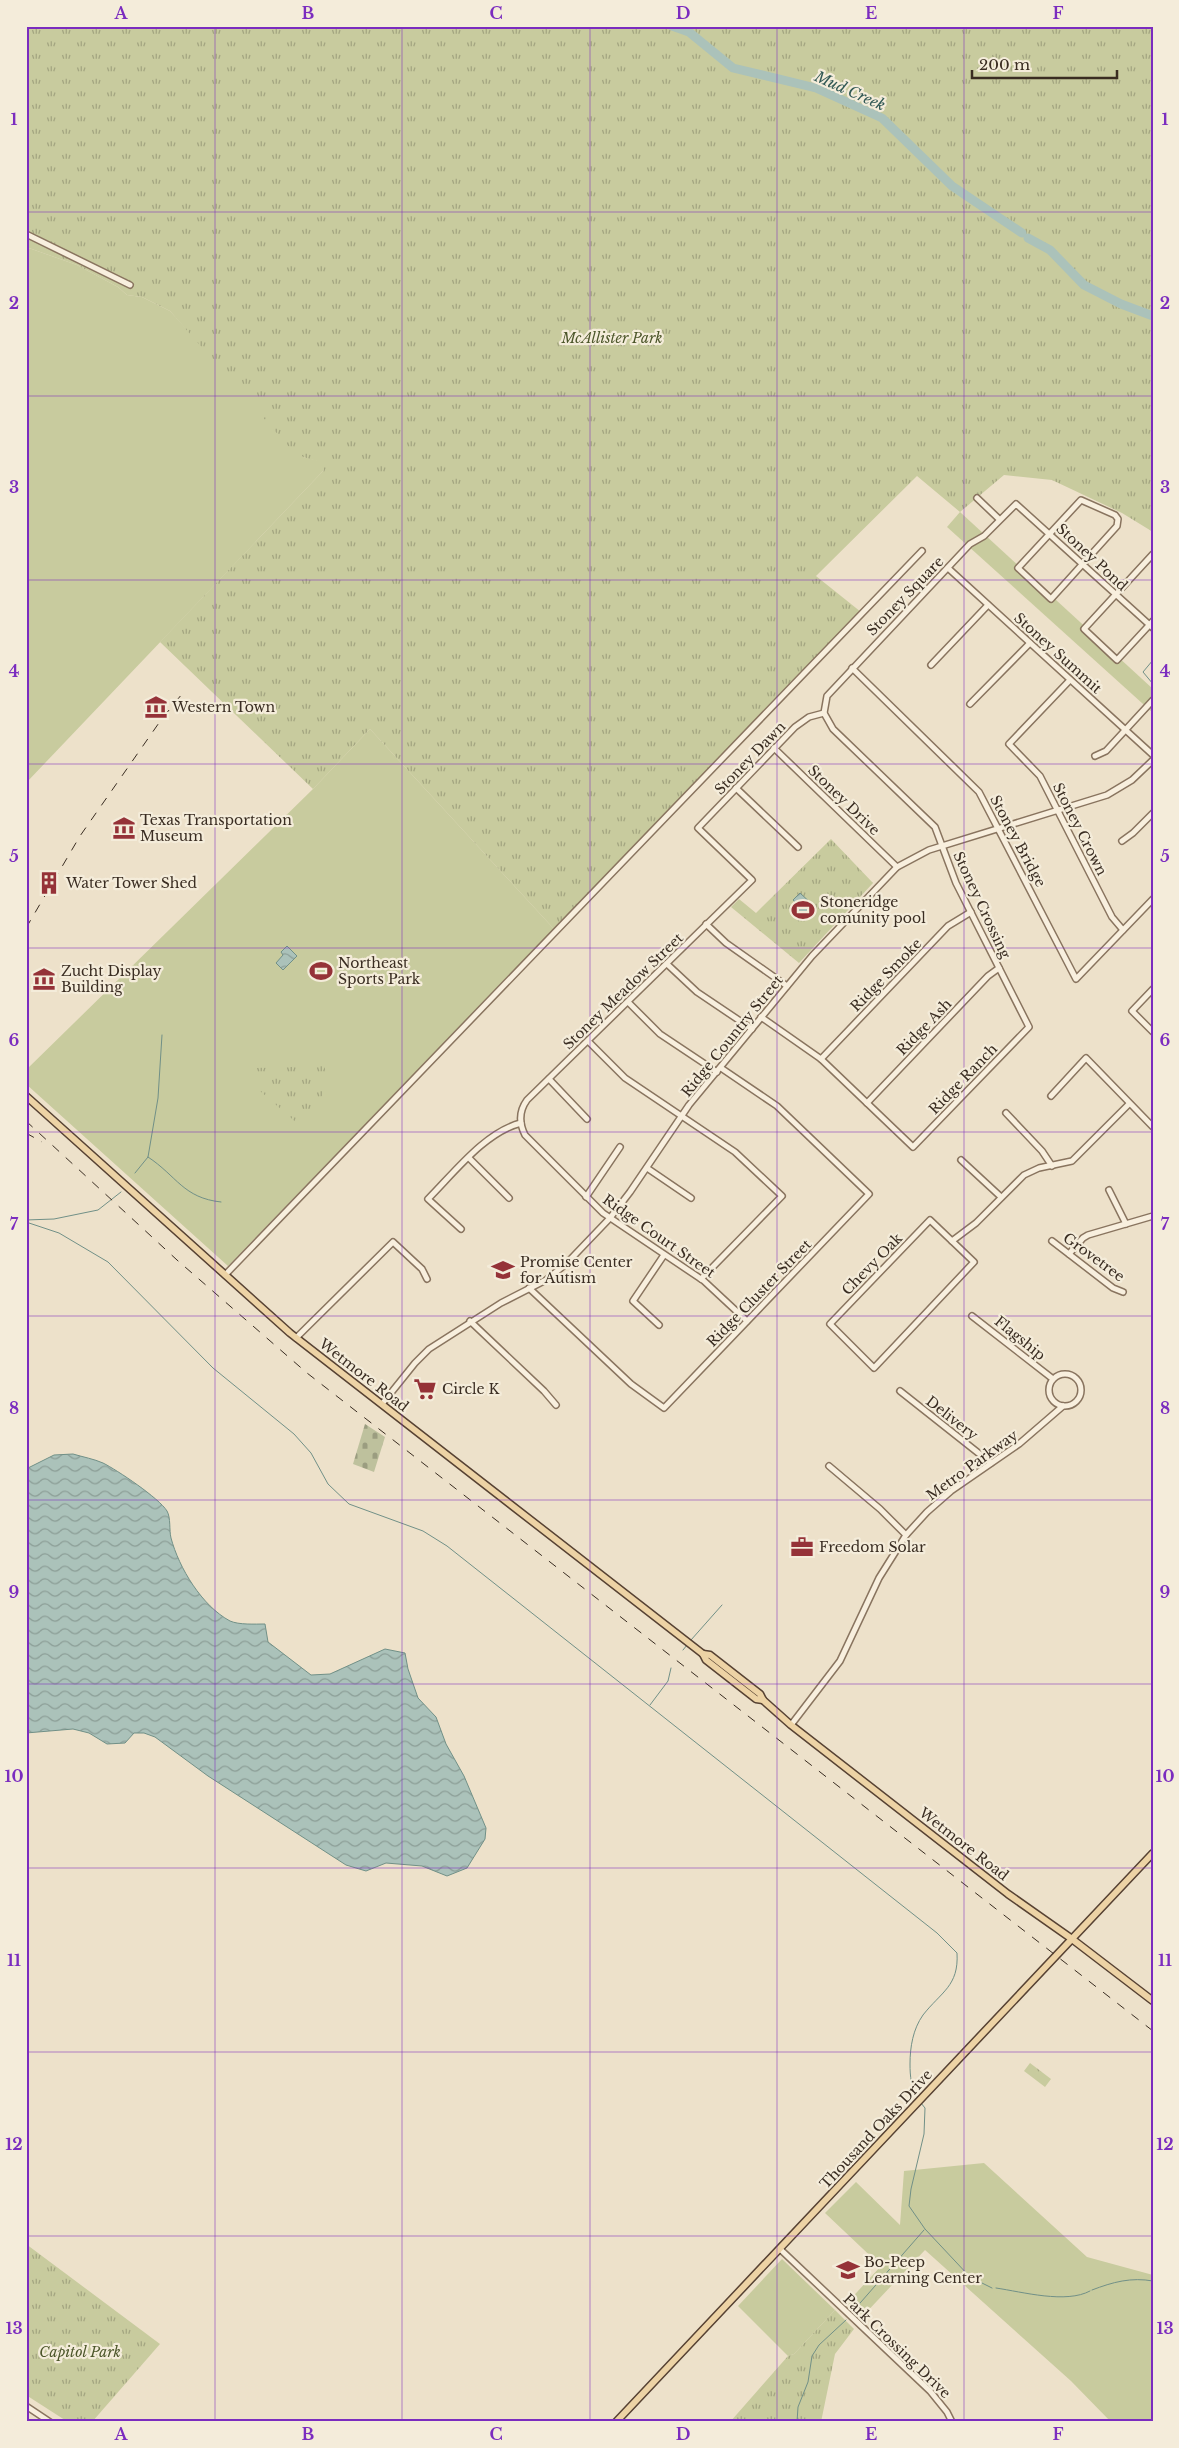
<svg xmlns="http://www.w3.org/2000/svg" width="1179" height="2448" font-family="'Libre Baskerville',serif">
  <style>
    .grass { fill: #c8cb9e }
    .cemetery { fill: url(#cemetery-stones) }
    .park { fill: url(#park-tufts) }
    .water { fill: url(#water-waves); stroke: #719087 }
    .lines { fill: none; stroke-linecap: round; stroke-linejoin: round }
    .stream { stroke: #719087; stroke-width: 1 }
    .river { stroke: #abc2ba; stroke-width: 9 }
    .minor-casing { stroke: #89745f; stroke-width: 8 }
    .major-casing { stroke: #574233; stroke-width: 9 }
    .minor { stroke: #f8efde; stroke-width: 5 }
    .major { stroke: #edd3a5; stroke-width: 6 }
    .rail { stroke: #3a2d22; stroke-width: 1; stroke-dasharray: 9 9; stroke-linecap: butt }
    .grid { fill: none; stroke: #7b2cbf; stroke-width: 1; stroke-opacity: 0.55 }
    .labels { text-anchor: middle; stroke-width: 4.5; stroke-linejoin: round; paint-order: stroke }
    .park-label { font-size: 14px; font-style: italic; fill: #4c562a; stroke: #f4ecda }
    .street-label { font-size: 14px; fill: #3a2d22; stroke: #f4ecda }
    .poi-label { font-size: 14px; fill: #3a2d22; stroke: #f4ecda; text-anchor: start }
    .water-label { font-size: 15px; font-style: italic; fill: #325955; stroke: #f4ecda }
    .neatline { fill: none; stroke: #7b2cbf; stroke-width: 2 }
    .grid-label { font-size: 16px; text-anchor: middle; font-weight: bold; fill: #7b2cbf }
  </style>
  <defs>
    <pattern id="cemetery-stones" width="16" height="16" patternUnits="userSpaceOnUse" patternTransform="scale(1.25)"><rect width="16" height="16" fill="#bec19d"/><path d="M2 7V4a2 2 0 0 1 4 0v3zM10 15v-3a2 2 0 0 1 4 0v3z" fill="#9b9d80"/></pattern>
    <pattern id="park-tufts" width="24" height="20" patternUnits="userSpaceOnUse" patternTransform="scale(1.25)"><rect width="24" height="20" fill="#c8cb9e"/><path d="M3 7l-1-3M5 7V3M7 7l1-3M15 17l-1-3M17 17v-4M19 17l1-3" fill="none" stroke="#a3a580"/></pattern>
    <pattern id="water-waves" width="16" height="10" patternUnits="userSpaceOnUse" patternTransform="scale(1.25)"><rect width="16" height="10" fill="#abc2ba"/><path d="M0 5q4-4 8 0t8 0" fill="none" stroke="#8c9e97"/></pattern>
  </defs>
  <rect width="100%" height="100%" fill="#ede1ca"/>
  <g class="grass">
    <polygon points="26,247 77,265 118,287 127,295 142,297 170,311 303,457 324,462 324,470 26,783"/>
    <polygon points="960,512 1153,689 1153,713 947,527"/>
    <polygon points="370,729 554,929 228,1266 26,1084 26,1070 313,789"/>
    <polygon points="984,2163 1087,2257 1153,2275 1153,2422 1111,2422 1071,2381 925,2250 861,2318 846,2304 881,2266 825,2213 856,2182 900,2225 904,2171"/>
    <polygon points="782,2259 835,2310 794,2354 788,2356 738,2306"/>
  </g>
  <polygon class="cemetery" points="365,1424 385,1437 374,1472 353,1464"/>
  <g class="park">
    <polygon points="26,26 1153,26 1153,532 1122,513 1052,480 1004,475 960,512 917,476 816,576 861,612 554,929 370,729 313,789 160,642 324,470 324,463 303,457 288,446 170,311 142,297 127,295 118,287 77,265 26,247"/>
    <polygon points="831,839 873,883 799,963 731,907 739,899 756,913"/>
    <path d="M324,1066c10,25 -10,41 -26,58l-45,-39 1,-17z"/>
    <polygon points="1030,2063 1051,2079 1045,2087 1024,2071"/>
    <polygon points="26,2244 160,2344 92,2422 68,2422 26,2395"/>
    <polygon points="835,2310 854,2329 835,2354 821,2422 730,2422 788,2356 794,2354"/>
  </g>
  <g class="water">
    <polygon points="800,893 814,906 800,920 793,914 800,906 793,900"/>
    <polygon points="287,946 297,956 283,970 276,963 283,955 281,952"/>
    <path d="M73,1454c10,3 21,5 30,9 14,7 56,35 64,48 4,7 2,19 4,27 8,30 31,68 59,83 9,4 25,3 35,3l3,18 43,33 19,-1 55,-25 20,4 3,16 10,29 18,19 10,27 18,32 22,52 -1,11 -18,29 -20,8 -25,-10 -36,-3 -20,8 -20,-6 -138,-89 -53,-39 -11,-4h-10l-9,10 -18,1 -18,-11 -16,-4 -47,4v-264l28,-14z"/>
  </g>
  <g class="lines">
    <g class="stream">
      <polyline points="1153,660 1143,672 1153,684"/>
      <path d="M148,1157c29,19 35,41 73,45"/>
      <polyline points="135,1173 148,1157 158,1098 162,1035"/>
      <polyline points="26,1220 54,1219 98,1210 121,1192"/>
      <path d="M26,1222l33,11 49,29 105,106 81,66 17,19 17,31 21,20 74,27 24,15 490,387 20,20c2,33 -16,39 -34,62 -10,14 -13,32 -13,49 0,12 1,24 8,34"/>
      <polyline points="691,1640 722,1605"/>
      <polyline points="683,1650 687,1645"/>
      <polyline points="650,1705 668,1681 671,1668"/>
      <polyline points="921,2103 925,2108 924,2134 911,2189 909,2206 925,2229 970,2277 992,2288"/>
      <path d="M996,2288c27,4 70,16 94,3"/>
      <path d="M1092,2290c21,-8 39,-13 61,-9"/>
      <polyline points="854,2310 924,2230"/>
      <polyline points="797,2422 798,2407 808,2382 812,2356 819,2345 846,2320"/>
    </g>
    <g class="river">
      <polyline points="672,26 689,32 733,68 816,88 882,118 952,186 1022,233"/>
      <polyline points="1028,238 1050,250 1084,285 1121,304 1153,316"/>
    </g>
    <defs>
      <g id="minor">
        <polyline points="26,234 130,285"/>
        <polyline points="977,498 999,519"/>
        <polygon points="1081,500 1115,515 1118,519 1117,526 1051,599 1018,568"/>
        <polyline points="1153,554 1084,629 1117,660 1153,621"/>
        <polyline points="948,568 1153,755"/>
        <polyline points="931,665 988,605"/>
        <polyline points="852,668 979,792 1076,979 1153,899"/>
        <polyline points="1070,680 1009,744 1040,776 1112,917 1123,930"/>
        <polyline points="970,704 1030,643"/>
        <polyline points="774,748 897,867"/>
        <polyline points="1095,756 1106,751 1153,700"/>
        <polyline points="736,788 798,847"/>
        <polyline points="1122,841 1133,833 1153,813"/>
        <polyline points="706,924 726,943 787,986"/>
        <polyline points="667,964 697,992 752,1029"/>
        <polyline points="1153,989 1132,1011 1153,1032"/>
        <polyline points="628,1002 660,1034 717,1072"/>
        <polyline points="761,1017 821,1059 913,1147 1029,1027 956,883 935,827 833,729 824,713 827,696 970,544 984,536 1016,504 1153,628"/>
        <polyline points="588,1041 625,1078 735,1152 782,1196 701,1279"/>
        <polyline points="821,1059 948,926 971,912"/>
        <polyline points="549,1079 587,1119"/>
        <polyline points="1051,1096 1086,1058 1153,1127"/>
        <polyline points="867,1103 988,976 999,968"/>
        <polyline points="1006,1113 1042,1151 1052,1166"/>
        <polyline points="469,1158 509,1198"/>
        <polyline points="961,1160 1001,1197"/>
        <polyline points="647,1168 691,1198"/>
        <polyline points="1109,1190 1126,1224"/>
        <polyline points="586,1197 620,1147"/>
        <polygon points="930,1220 974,1262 874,1368 830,1324"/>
        <path d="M461,1229l-33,-30c26,-26 57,-67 93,-76"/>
        <polyline points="952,1241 976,1223 1024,1175 1039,1168 1072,1161 1129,1104"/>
        <polyline points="1052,1241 1113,1288 1123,1292"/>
        <polyline points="1069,1254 1083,1238 1088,1235 1153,1216"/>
        <polyline points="225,1275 922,551"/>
        <polyline points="529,1288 631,1384 664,1408 869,1194 777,1106 721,1068"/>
        <polyline points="972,1316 1053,1379"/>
        <polyline points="470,1321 544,1391 556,1405"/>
        <path d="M747,1321l-43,-40 -101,-68 -78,-78c-6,-12 -6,-24 2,-35l225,-220 -54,-52 97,-101 14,-10 15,-4"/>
        <polyline points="659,1325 633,1301 664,1255"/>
        <polyline points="296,1338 393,1242 422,1269 427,1279"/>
        <circle cx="1065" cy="1390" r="16"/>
        <polyline points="900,1391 991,1463"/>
        <polyline points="382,1404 415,1363 429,1349 501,1303 546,1280 566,1264 610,1218 630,1192 689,1105 812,956 897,867 929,850 1107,795 1132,780 1153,760"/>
        <polyline points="829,1466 880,1509 906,1535"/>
        <polyline points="791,1725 840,1661 879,1578 906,1535 927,1512 951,1491 1019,1444 1063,1406"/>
        <polyline points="780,2249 930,2391 947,2412 952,2422"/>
        <polyline points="26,2406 50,2422"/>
      </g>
      <g id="major">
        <polyline points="26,1096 290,1333 703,1654 706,1660 756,1699 763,1700"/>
        <polyline points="703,1654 710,1655 760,1694 763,1700 791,1725 1008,1894 1072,1939 1153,2001"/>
        <polyline points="616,2422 1153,1853"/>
      </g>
    </defs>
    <use href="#minor" class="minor-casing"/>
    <use href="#major" class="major-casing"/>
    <use href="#minor" class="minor"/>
    <use href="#major" class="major"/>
    <g class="rail">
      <polyline points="26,928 80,836 161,720 186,689"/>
      <polyline points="26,967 29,967"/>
      <polyline points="26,1121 177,1260 307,1373 1153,2031"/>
      <polyline points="26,1133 42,1142"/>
    </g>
  </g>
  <path class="grid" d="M215,26v2396M402,26v2396M590,26v2396M777,26v2396M964,26v2396M26,212h1127M26,396h1127M26,580h1127M26,764h1127M26,948h1127M26,1132h1127M26,1316h1127M26,1500h1127M26,1684h1127M26,1868h1127M26,2052h1127M26,2236h1127"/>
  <defs>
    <symbol id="museum-bare" viewBox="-9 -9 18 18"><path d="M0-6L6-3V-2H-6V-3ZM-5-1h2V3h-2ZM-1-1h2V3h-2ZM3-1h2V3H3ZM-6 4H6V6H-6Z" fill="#953238" stroke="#f4ecda" stroke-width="2.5" paint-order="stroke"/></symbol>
    <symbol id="building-bare" viewBox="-9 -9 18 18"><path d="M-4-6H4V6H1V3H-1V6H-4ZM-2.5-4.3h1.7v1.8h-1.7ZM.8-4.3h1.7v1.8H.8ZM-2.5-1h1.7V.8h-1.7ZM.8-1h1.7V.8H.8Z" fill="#953238" stroke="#f4ecda" stroke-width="2.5" paint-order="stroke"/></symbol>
    <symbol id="stadium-bare" viewBox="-9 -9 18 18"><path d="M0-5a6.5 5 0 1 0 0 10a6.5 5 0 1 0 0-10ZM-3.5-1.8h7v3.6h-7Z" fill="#953238" stroke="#f4ecda" stroke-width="2.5" paint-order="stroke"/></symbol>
    <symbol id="school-bare" viewBox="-9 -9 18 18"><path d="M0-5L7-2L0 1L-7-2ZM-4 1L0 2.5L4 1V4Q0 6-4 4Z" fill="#953238" stroke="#f4ecda" stroke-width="2.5" paint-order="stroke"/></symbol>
    <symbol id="supermarket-bare" viewBox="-9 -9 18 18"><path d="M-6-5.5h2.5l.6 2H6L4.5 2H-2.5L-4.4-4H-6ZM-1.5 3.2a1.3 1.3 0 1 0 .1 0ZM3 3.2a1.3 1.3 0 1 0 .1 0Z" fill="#953238" stroke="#f4ecda" stroke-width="2.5" paint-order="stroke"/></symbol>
    <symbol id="office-bare" viewBox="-9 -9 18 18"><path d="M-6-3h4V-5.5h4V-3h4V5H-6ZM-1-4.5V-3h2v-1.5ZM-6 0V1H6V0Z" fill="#953238" stroke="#f4ecda" stroke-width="2.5" paint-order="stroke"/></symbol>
  </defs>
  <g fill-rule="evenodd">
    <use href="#museum-bare" x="140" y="691" width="32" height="32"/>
    <use href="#museum-bare" x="108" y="812" width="32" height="32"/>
    <use href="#building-bare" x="33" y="867" width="32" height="32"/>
    <use href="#stadium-bare" x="787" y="894" width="32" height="32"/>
    <use href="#stadium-bare" x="305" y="955" width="32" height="32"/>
    <use href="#museum-bare" x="28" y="963" width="32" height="32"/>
    <use href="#school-bare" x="487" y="1254" width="32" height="32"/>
    <use href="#supermarket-bare" x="409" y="1373" width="32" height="32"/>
    <use href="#office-bare" x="786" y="1531" width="32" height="32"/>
    <use href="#school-bare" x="832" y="2254" width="32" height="32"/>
  </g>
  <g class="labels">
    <g class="park-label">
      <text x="612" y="343">McAllister Park</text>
      <text x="80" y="2357">Capitol Park</text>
    </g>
    <g class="street-label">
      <text transform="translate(1092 557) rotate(43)" y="5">Stoney Pond</text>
      <text transform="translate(905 596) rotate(-46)" y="5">Stoney Square</text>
      <text transform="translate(1058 653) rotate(42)" y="5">Stoney Summit</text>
      <text transform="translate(750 758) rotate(-46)" y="5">Stoney Dawn</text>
      <text transform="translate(844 800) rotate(44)" y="5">Stoney Drive</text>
      <text transform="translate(1080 829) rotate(63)" y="5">Stoney Crown</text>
      <text transform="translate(1018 841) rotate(62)" y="5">Stoney Bridge</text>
      <text transform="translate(982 905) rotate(65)" y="5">Stoney Crossing</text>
      <text transform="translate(886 975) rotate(-46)" y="5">Ridge Smoke</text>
      <text transform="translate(623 991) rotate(-44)" y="5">Stoney Meadow Street</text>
      <text transform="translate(924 1027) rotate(-46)" y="5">Ridge Ash</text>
      <text transform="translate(732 1036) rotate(-51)" y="5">Ridge Country Street</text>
      <text transform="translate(963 1079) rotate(-46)" y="5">Ridge Ranch</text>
      <text transform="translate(659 1236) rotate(35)" y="5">Ridge Court Street</text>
      <text transform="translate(1094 1257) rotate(36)" y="5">Grovetree</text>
      <text transform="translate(872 1264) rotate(-46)" y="5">Chevy Oak</text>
      <text transform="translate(759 1293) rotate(-46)" y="5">Ridge Cluster Street</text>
      <text transform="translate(1020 1338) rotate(39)" y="5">Flagship</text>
      <text transform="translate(364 1375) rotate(38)" y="5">Wetmore Road</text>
      <text transform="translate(952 1418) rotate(38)" y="5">Delivery</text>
      <text transform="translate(972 1465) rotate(-36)" y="5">Metro Parkway</text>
      <text transform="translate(964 1844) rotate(38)" y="5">Wetmore Road</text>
      <text transform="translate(876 2129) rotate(-47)" y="5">Thousand Oaks Drive</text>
      <text transform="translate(897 2346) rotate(44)" y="5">Park Crossing Drive</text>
    </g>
    <g class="poi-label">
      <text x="172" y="712">Western Town</text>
      <text x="140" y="825">Texas Transportation<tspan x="140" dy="16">Museum</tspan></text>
      <text x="66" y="888">Water Tower Shed</text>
      <text x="820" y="907">Stoneridge<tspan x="820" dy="16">comunity pool</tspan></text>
      <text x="338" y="968">Northeast<tspan x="338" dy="16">Sports Park</tspan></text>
      <text x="61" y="976">Zucht Display<tspan x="61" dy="16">Building</tspan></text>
      <text x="520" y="1267">Promise Center<tspan x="520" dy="16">for Autism</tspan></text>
      <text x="442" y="1394">Circle K</text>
      <text x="819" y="1552">Freedom Solar</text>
      <text x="864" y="2267">Bo-Peep<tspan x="864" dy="16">Learning Center</tspan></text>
    </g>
    <g class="water-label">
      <text transform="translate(850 91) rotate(24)" y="5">Mud Creek</text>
    </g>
  </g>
  <rect width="1179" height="2448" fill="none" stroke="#f4ecda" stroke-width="55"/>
  <path d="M972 70v8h145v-8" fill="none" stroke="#3a2d22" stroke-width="2.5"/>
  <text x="979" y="70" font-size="15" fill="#3a2d22" stroke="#f4ecda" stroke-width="4" paint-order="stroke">200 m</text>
  <rect x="28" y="28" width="1124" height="2392" class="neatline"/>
  <g class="grid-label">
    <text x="121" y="19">A</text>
    <text x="308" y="19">B</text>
    <text x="496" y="19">C</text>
    <text x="683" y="19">D</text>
    <text x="871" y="19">E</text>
    <text x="1058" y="19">F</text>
    <text x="14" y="125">1</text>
    <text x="1165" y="125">1</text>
    <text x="14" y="309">2</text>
    <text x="1165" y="309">2</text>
    <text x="14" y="493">3</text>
    <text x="1165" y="493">3</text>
    <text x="14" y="677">4</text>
    <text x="1165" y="677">4</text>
    <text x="14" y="862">5</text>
    <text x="1165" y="862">5</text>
    <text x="14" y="1046">6</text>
    <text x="1165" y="1046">6</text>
    <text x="14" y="1230">7</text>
    <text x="1165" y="1230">7</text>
    <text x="14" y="1414">8</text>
    <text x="1165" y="1414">8</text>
    <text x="14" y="1598">9</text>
    <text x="1165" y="1598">9</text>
    <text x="14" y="1782">10</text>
    <text x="1165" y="1782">10</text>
    <text x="14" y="1966">11</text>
    <text x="1165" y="1966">11</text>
    <text x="14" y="2150">12</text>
    <text x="1165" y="2150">12</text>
    <text x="14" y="2334">13</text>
    <text x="1165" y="2334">13</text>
    <text x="121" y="2440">A</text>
    <text x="308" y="2440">B</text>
    <text x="496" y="2440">C</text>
    <text x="683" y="2440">D</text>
    <text x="871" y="2440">E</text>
    <text x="1058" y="2440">F</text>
  </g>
</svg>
